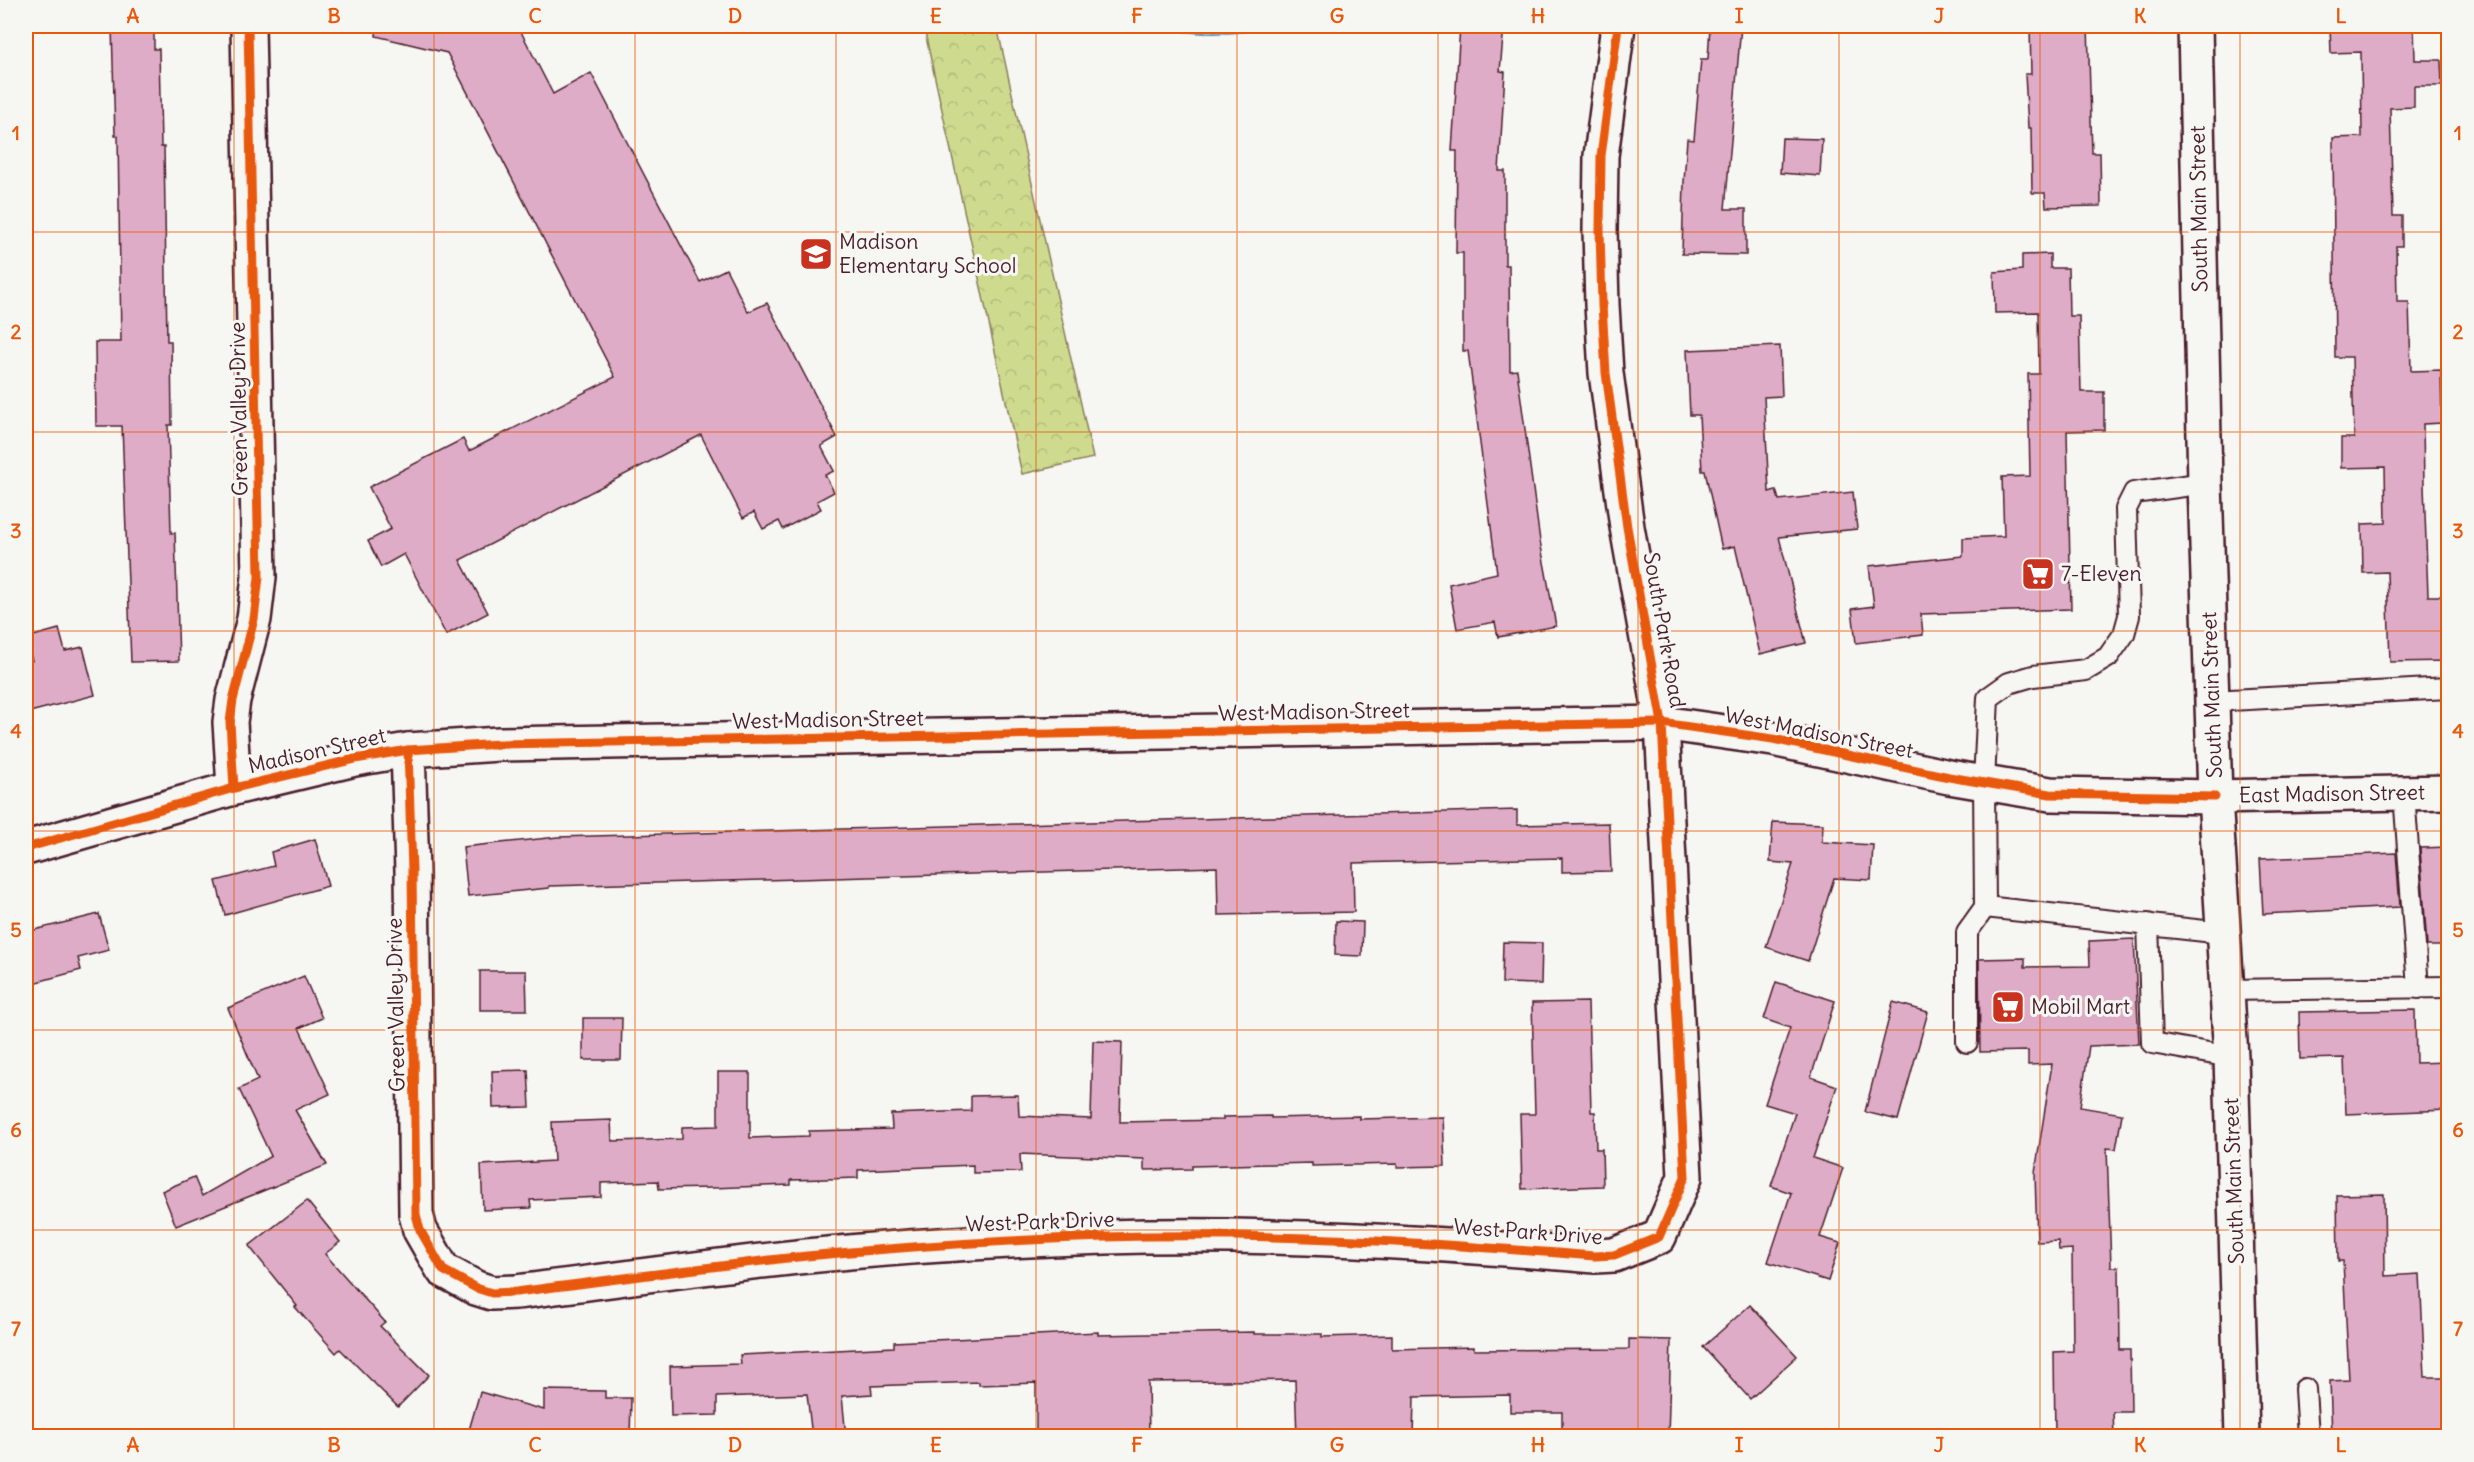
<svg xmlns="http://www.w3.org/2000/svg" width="2474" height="1462" font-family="Delius,sans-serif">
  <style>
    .forest { fill: url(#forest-crowns); stroke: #8c7d5c; stroke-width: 1.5 }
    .water { fill: url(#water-rules); stroke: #6e839b; stroke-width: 1.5 }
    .building { fill: #dfacc8; stroke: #4a1f2b; stroke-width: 1.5 }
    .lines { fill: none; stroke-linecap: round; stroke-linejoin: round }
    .service-casing { stroke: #4a1f2b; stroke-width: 24 }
    .minor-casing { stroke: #4a1f2b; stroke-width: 38 }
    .tertiary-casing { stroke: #4a1f2b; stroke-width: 38 }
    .secondary-casing { stroke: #4a1f2b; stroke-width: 38 }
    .service { stroke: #f6f6f2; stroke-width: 20 }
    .minor { stroke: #f6f6f2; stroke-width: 33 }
    .tertiary { stroke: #f6f6f2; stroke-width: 33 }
    .secondary { stroke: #f6f6f2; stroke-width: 33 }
    .cycleway-casing { stroke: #f6f6f2; stroke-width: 13 }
    .cycleway { stroke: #e8590c; stroke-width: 9 }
    .grid { fill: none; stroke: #e8590c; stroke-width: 1.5; stroke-opacity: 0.55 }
    .labels { text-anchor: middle; stroke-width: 6; stroke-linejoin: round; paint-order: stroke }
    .street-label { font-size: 21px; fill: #4a1f2b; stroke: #f6f6f2 }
    .poi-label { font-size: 21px; fill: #4a1f2b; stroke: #f6f6f2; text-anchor: start }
    .neatline { fill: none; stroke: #e8590c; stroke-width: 2 }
    .grid-label { font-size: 20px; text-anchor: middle; font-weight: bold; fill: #e8590c }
  </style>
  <defs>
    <pattern id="forest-crowns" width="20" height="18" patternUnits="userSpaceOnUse" patternTransform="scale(1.5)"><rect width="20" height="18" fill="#cedb8e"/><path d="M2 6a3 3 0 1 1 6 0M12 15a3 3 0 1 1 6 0" fill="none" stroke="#b2bc7b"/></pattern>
    <pattern id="water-rules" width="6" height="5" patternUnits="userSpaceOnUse" patternTransform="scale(1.5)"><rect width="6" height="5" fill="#86c6e6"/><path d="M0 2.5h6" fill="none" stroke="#75aac5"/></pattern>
  </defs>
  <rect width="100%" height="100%" fill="#f6f6f2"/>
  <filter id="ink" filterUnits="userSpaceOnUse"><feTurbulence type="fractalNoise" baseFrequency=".0167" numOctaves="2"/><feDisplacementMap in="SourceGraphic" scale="12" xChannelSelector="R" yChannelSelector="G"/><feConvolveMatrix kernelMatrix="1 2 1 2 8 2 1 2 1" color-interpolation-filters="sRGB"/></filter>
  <g filter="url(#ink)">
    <polygon class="forest" points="937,26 997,26 1093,458 1022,474 924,28"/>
    <path class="water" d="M1166,26h107c-23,8 -86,11 -107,0z"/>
    <g class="building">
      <polygon points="112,26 154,26 154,49 159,49 161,147 164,147 167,341 171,341 172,425 168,425 171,533 175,533 179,661 131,662 122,426 96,426 95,342 121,342 118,136 115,136"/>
      <polygon points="377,26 518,26 553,94 591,73 700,282 726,269 748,312 767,303 837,437 821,446 834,471 825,475 834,492 817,501 821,509 783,529 779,521 763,529 754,512 743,518 701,435 460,560 488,613 446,635 404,554 381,567 368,541 391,529 369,487 463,439 469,451 615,377 447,53 376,36"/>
      <polygon points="1460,26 1504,26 1500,71 1505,72 1499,171 1505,171 1505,265 1509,265 1510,371 1517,370 1540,541 1556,626 1498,637 1495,622 1457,629 1449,584 1497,573 1468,351 1463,351 1463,253 1456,253 1457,151 1452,151"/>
      <polygon points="1710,26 1741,26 1725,209 1746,209 1746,255 1682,254 1684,182 1687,139 1694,140 1701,59 1708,59"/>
      <polygon points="2030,26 2088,26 2092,153 2100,153 2101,206 2046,207 2045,193 2032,193 2031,128 2028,128 2025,74 2031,74"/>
      <polygon points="2330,26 2414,26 2415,60 2441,60 2442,86 2414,86 2414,107 2390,108 2393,216 2402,216 2402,246 2396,246 2397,302 2409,302 2411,371 2441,370 2442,423 2423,424 2424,486 2428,596 2448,596 2448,661 2390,662 2387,572 2363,573 2362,524 2386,523 2385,467 2341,468 2341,438 2354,438 2352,357 2335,357 2333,138 2362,137 2361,52 2331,53"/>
      <polygon points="1782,138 1822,139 1820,176 1780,173"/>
      <polygon points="2050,254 2050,268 2068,268 2069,316 2079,316 2081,392 2104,392 2104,430 2067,431 2071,609 1921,614 1923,635 1856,643 1852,609 1874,606 1869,566 1963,556 1963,538 2004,536 2002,477 2030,476 2028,374 2039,374 2038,312 1995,313 1994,272 2022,270 2022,255"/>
      <polygon points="1780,346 1782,396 1764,397 1769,492 1776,490 1779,500 1853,492 1857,529 1779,537 1806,643 1760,654 1735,546 1722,549 1705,471 1702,471 1699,415 1690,415 1687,350"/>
      <polygon points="59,629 65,651 83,647 95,695 26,713 26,662 32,661 26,638"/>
      <polygon points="1517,810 1517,825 1609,823 1611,871 1562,872 1562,858 1353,863 1354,912 1218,915 1217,867 549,886 549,888 468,896 463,847 558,837"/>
      <polygon points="1773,822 1823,824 1822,842 1873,845 1871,880 1834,878 1808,961 1766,947 1793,864 1770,862"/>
      <polygon points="315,839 328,886 225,915 216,881 274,866 271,852"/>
      <polygon points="2448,847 2448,946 2427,946 2420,848"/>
      <polygon points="2396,853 2400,907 2263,914 2260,859"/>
      <polygon points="99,914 109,950 78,958 81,970 26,985 26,932"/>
      <polygon points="1336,921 1363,922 1362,956 1335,955"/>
      <polygon points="2134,939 2139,1044 2089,1046 2080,1107 2122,1114 2116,1149 2107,1148 2111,1267 2119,1267 2120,1350 2130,1350 2131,1412 2113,1412 2114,1437 2055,1437 2054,1352 2073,1351 2072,1249 2059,1250 2058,1241 2037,1242 2035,1173 2052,1064 2028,1065 2028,1051 1980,1052 1979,959 2025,958 2025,967 2090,966 2089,941"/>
      <polygon points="1503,942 1542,943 1541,984 1502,983"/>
      <polygon points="480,971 526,971 527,1010 480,1010"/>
      <polygon points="304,976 322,1018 299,1028 330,1094 295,1110 327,1165 176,1226 162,1191 194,1177 202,1196 271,1156 239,1089 258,1080 228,1008"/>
      <polygon points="1776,982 1835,1001 1811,1077 1837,1086 1813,1158 1843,1168 1820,1237 1840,1243 1828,1281 1768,1262 1791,1193 1771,1186 1795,1113 1765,1104 1790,1028 1764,1019"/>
      <polygon points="1588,1002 1591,1112 1595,1112 1596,1149 1602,1149 1603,1186 1522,1189 1520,1114 1535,1114 1532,1003"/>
      <polygon points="1893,1002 1928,1012 1898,1120 1865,1112"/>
      <polygon points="2415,1010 2416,1063 2448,1062 2448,1110 2346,1114 2344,1058 2300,1059 2299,1012"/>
      <polygon points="583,1018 622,1018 621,1060 583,1060"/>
      <polygon points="1093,1041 1122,1042 1120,1122 1223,1120 1223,1117 1271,1116 1271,1118 1359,1116 1359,1119 1443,1117 1445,1166 1397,1167 1397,1164 1312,1166 1312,1163 1192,1166 1192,1169 1144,1170 1144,1159 1020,1154 1021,1172 973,1173 973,1165 858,1170 858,1178 791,1180 791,1185 712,1188 659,1189 658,1181 601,1183 601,1197 530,1200 531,1208 483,1210 481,1165 554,1161 552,1122 611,1120 612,1141 682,1139 682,1127 718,1126 718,1072 750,1072 750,1138 809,1136 809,1131 892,1129 891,1114 971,1111 971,1096 1018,1095 1019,1116 1091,1119"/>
      <polygon points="528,1070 530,1107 493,1108 492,1071"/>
      <polygon points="2384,1194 2385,1276 2420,1274 2425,1377 2448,1377 2448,1435 2332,1437 2330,1381 2349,1380 2343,1261 2338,1261 2337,1195"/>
      <polygon points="307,1201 340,1242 325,1254 385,1322 380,1326 429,1375 398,1407 340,1349 336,1353 295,1307 297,1306 249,1246"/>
      <polygon points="1750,1305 1797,1356 1750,1399 1703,1347"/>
      <polygon points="1098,1332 1098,1335 1254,1332 1254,1334 1322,1334 1322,1337 1392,1335 1392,1349 1474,1347 1474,1350 1629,1349 1629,1339 1671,1340 1668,1437 1562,1437 1562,1412 1510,1412 1510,1395 1414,1397 1413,1437 1297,1437 1295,1380 1148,1382 1149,1437 1036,1437 1036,1383 979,1385 979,1382 871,1386 872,1394 842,1396 846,1437 812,1437 807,1394 717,1397 717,1415 671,1416 670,1366 741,1364 740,1355 894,1347 894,1342"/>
      <polygon points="544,1390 605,1391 605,1398 631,1398 630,1437 467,1437 480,1392 544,1410"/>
    </g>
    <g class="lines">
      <defs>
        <g id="service">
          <polyline points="2205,483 2134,493 2126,509 2129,616 2124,634 2108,657 2086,670 2033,676 2009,683 1988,698 1984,783 1985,907 2223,933"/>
          <polyline points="2212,701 2448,688"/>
          <polyline points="2404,793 2418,988"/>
          <polyline points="2148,924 2152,1043 2231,1057"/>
          <polyline points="2227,990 2448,987"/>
          <polyline points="1967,1042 1967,932 1985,907"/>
          <polyline points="2305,1389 2308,1436"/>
        </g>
        <g id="minor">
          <path d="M408,750l4,121 4,343 4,16 23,40 33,18 16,5 24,-1c97,-12 194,-26 291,-36 100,-10 200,-16 299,-19 164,-5 327,6 489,19l19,-1 45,-18 26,-60 -23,-454 -35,-196 -21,-154 -4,-68 -2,-75 1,-74 17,-130"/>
          <polyline points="234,788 230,722 233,700 254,619 259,577 248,26"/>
        </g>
        <polyline id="tertiary" points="26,848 234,788 355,759 408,750 499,744 1662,723 1773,739 1949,777 2050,794 2215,797 2448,792"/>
        <polyline id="secondary" points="2195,26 2205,483 2215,797 2231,1057 2242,1436"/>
      </defs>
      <use href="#service" class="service-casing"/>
      <use href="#minor" class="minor-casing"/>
      <use href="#tertiary" class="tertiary-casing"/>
      <use href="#secondary" class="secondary-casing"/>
      <use href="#service" class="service"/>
      <use href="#minor" class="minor"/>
      <use href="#tertiary" class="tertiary"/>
      <use href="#secondary" class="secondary"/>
      <defs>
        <g id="cycleway">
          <path d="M408,750l4,121 4,343 4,16 23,40 33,18 16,5 24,-1c97,-12 194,-26 291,-36 100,-10 200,-16 299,-19 164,-5 327,6 489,19l19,-1 45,-18 26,-60 -23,-454 -35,-196 -21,-154 -4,-68 -2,-75 1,-74 17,-130"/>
          <polyline points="234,788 230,722 233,700 254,619 259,577 248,26"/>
          <polyline points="26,848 234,788 355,759 408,750 499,744 1662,723 1773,739 1949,777 2050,794 2215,797"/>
        </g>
      </defs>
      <use href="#cycleway" class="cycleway-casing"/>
      <use href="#cycleway" class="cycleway"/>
    </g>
  </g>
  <path class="grid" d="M234,26v1410M434,26v1410M635,26v1410M836,26v1410M1036,26v1410M1237,26v1410M1438,26v1410M1638,26v1410M1839,26v1410M2040,26v1410M2240,26v1410M26,232h2422M26,432h2422M26,631h2422M26,831h2422M26,1030h2422M26,1230h2422"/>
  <defs>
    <symbol id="school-square" viewBox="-11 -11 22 22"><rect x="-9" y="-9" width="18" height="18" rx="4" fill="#c8321e" stroke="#f6f6f2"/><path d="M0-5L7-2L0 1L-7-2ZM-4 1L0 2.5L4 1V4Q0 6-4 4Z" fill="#fff"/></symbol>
    <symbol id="supermarket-square" viewBox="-11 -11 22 22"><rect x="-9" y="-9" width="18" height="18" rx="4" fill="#c8321e" stroke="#f6f6f2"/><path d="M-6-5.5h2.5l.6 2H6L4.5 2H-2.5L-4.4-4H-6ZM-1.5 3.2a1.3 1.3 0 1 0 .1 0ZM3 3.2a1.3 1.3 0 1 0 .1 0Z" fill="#fff"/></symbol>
  </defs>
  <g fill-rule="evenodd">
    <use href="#school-square" x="797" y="235" width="38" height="38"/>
    <use href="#supermarket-square" x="2019" y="555" width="38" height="38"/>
    <use href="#supermarket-square" x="1989" y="988" width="38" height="38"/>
  </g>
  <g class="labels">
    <g class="street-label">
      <text transform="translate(2199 209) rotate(-91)" y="7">South Main Street</text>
      <text transform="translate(239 409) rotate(-91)" y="7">Green Valley Drive</text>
      <text transform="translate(1664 630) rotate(80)" y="7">South Park Road</text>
      <text transform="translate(2212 695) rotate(-92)" y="7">South Main Street</text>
      <text transform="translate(1314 712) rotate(-1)" y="7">West Madison Street</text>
      <text transform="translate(828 720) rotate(-1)" y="7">West Madison Street</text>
      <text transform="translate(1819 733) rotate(11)" y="7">West Madison Street</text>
      <text transform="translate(317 751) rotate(-13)" y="7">Madison Street</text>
      <text transform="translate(2332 794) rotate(-1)" y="7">East Madison Street</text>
      <text transform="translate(396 1005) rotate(-91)" y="7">Green Valley Drive</text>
      <text transform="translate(2234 1181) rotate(-92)" y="7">South Main Street</text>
      <text transform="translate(1040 1222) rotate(-2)" y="7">West Park Drive</text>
      <text transform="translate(1528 1232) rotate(4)" y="7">West Park Drive</text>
    </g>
    <g class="poi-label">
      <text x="839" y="249">Madison<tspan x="839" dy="24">Elementary School</tspan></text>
      <text x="2061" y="581">7-Eleven</text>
      <text x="2031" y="1014">Mobil Mart</text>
    </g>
  </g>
  <rect width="2474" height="1462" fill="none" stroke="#f6f6f2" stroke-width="66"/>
  <rect x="33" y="33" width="2408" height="1396" class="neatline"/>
  <g class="grid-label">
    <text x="133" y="23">A</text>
    <text x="334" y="23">B</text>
    <text x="535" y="23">C</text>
    <text x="735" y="23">D</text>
    <text x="936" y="23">E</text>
    <text x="1137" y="23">F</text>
    <text x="1337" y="23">G</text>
    <text x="1538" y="23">H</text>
    <text x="1739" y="23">I</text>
    <text x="1939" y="23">J</text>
    <text x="2140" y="23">K</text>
    <text x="2341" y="23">L</text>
    <text x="16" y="140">1</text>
    <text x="2458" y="140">1</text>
    <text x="16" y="339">2</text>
    <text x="2458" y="339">2</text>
    <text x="16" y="538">3</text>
    <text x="2458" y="538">3</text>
    <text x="16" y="738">4</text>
    <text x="2458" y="738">4</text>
    <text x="16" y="937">5</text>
    <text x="2458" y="937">5</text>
    <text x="16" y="1137">6</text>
    <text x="2458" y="1137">6</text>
    <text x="16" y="1336">7</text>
    <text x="2458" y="1336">7</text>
    <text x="133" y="1452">A</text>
    <text x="334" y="1452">B</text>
    <text x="535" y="1452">C</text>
    <text x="735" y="1452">D</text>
    <text x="936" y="1452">E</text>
    <text x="1137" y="1452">F</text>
    <text x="1337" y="1452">G</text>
    <text x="1538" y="1452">H</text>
    <text x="1739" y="1452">I</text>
    <text x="1939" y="1452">J</text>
    <text x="2140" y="1452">K</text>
    <text x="2341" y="1452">L</text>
  </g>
</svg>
